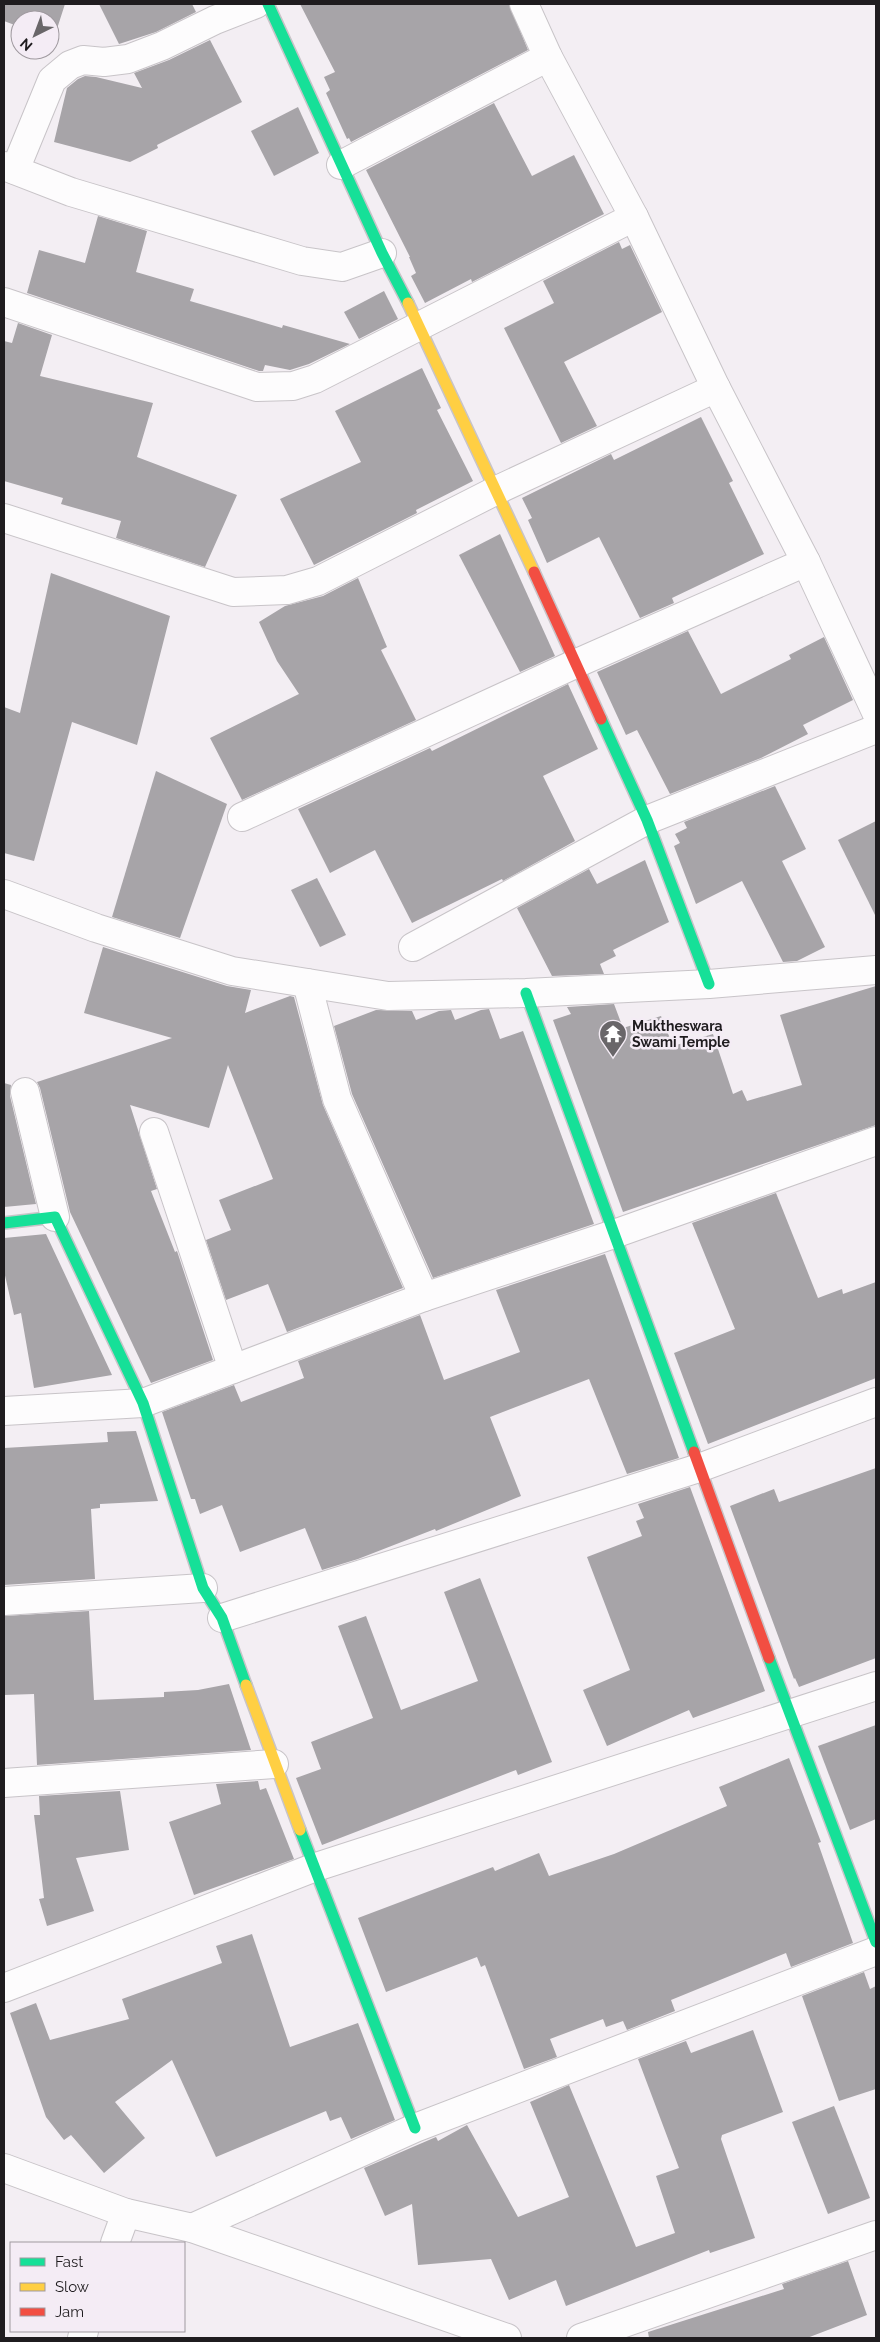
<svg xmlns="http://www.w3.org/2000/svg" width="880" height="2342" font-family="Raleway,sans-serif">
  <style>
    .building { fill: #a7a4a8 }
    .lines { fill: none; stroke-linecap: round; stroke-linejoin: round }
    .street-casing { stroke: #c8c4c8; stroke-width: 30 }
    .fast-casing { stroke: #c8c4c8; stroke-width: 14 }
    .slow-casing { stroke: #c8c4c8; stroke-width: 14 }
    .jam-casing { stroke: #c8c4c8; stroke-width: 14 }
    .street { stroke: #fdfcfd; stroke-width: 28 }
    .fast { stroke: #16e098; stroke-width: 11 }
    .slow { stroke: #ffcf43; stroke-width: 11 }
    .jam { stroke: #f24e42; stroke-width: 11 }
    .labels { text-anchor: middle; stroke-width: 5; stroke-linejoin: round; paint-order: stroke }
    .poi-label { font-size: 14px; font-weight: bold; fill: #1f1c1f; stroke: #f4ecf5; text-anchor: start }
  </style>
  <rect width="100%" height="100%" fill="#f3eef3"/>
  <g class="building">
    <polygon points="4,4 65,4 54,38 50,37 50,20 20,20 20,27 4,21"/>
    <polygon points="99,4 192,4 196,12 156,32 119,44"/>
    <polygon points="300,4 509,4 528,50 351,142 349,138 347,139 326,93 330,90 324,77 335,72"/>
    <polygon points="210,40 242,102 157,145 158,148 130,162 54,142 67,88 78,79 85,76 96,77 142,88 134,73 169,60"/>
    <polygon points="494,103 532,176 574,155 604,214 472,282 471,279 425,303 411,276 416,273 409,257 410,257 366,170"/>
    <polygon points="298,107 319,153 274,176 251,131"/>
    <polygon points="98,216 147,231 136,272 194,289 190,301 282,328 283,325 350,344 309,364 290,370 265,365 263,371 259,371 27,293 39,250 85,263"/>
    <polygon points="619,242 622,249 630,245 662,312 564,362 597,426 561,443 504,328 554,303 543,281"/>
    <polygon points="384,291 398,319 359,339 344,312"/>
    <polygon points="18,323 52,335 40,376 153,403 137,457 237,495 205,567 116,538 121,521 61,504 63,498 4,481 4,341 12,343"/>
    <polygon points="422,368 441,408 437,410 473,481 416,510 417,513 314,565 280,499 361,462 335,411"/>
    <polygon points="701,417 733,481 729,483 764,554 672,598 674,603 640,618 599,537 547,563 528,520 532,518 522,498 611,454 614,460"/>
    <polygon points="500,534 555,656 520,672 459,555"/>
    <polygon points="51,573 170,616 137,745 72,722 34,861 4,853 4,707 20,713"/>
    <polygon points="358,578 387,647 381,650 416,720 242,800 210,738 299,694 277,661 259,622 285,606 323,596"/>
    <polygon points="688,631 721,694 791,659 789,655 824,637 853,700 803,725 808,734 761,758 670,794 637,730 626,735 597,672"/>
    <polygon points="568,684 598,749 543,776 575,841 503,881 502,879 412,923 375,850 330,873 298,809 430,748 432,751"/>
    <polygon points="156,771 227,804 180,938 112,917"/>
    <polygon points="775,786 806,849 782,861 825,947 797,961 783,962 742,881 696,904 674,846 680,843 675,834 687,828 684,822"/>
    <polygon points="876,821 876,917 838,840"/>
    <polygon points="645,860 669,922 613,950 616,956 600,964 604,974 552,976 517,908 589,869 597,884"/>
    <polygon points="317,878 346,935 320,947 291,890"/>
    <polygon points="103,947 227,986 251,990 245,1013 290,996 294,997 323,1105 403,1288 287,1332 268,1284 226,1300 206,1240 231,1230 219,1200 273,1179 228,1065 209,1128 130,1105 157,1189 151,1191 175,1252 177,1251 213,1360 151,1383 70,1212 40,1088 37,1082 172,1038 84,1013"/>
    <polygon points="876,986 876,1125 623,1212 553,1020 571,1014 567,1007 614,1004 623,1028 661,1016 673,1046 713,1034 733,1094 742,1090 747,1101 802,1085 780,1015"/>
    <polygon points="489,1009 500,1039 523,1031 594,1224 433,1278 352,1094 334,1026 376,1010 412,1011 416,1020 439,1011 451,1010 455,1020 481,1010"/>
    <polygon points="4,1083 11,1085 10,1096 36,1204 4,1207"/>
    <polygon points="776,1193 818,1298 842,1289 843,1294 876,1282 876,1378 708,1444 674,1353 735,1329 692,1223"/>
    <polygon points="46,1234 112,1375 34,1388 21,1313 14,1315 4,1271 4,1238"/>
    <polygon points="605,1254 679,1458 627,1474 589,1379 490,1417 521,1496 436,1531 435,1529 358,1559 322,1570 305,1528 240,1552 222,1505 200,1514 195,1499 191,1499 162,1412 234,1385 241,1402 304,1378 298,1361 420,1315 444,1380 520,1352 496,1290"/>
    <polygon points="136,1431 158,1501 100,1504 100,1508 91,1509 95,1579 4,1585 4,1448 108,1442 107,1432"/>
    <polygon points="876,1468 876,1658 799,1687 795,1678 794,1679 730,1506 774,1489 779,1502"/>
    <polygon points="690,1487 765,1691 693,1718 689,1710 607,1746 583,1690 630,1670 587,1557 642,1536 636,1521 644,1518 638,1504"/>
    <polygon points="480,1578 552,1762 518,1775 516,1770 322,1845 296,1778 321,1769 311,1742 373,1718 338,1626 366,1616 401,1710 478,1681 444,1592"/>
    <polygon points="89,1611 94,1700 164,1697 164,1692 198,1690 229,1684 251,1750 37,1765 34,1694 4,1695 4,1616"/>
    <polygon points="876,1725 876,1819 850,1830 818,1746"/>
    <polygon points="789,1758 821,1842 818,1843 853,1943 791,1967 786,1953 671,2000 675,2011 627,2030 623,2021 606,2027 603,2019 550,2039 557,2057 524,2069 485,1965 481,1967 477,1957 386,1992 358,1918 493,1867 495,1871 539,1853 549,1876 614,1854 727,1806 719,1787"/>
    <polygon points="258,1781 260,1790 266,1788 294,1859 194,1895 169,1822 221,1804 216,1784"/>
    <polygon points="120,1791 129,1850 76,1858 94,1911 47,1926 39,1899 44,1898 34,1815 40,1815 39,1796"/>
    <polygon points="252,1934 290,2047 358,2023 395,2120 351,2139 341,2117 330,2121 326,2111 216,2157 172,2060 115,2102 145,2138 104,2173 71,2135 64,2140 46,2117 10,2013 36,2003 50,2040 129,2019 122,1999 222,1963 216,1946"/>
    <polygon points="864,1972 870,1989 876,1986 876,2089 839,2101 802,1996"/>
    <polygon points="753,2030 783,2112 722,2135 721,2139 755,2238 710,2253 709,2250 566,2306 556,2280 509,2300 491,2259 418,2265 412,2204 385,2216 364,2168 436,2137 438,2141 467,2125 518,2217 569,2197 530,2102 569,2085 636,2247 675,2233 656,2176 679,2168 638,2059 686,2041 691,2053"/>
    <polygon points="834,2106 870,2198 828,2214 792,2122"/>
    <polygon points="848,2261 867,2315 807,2338 649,2338 648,2332 784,2289 782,2284"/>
  </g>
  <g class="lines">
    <defs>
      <g id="street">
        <polyline points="524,4 548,57 634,217 716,388 806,562 876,712"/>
        <polyline points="341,165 548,57"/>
        <polyline points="4,166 71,192 302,261 342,267 382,253"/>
        <polyline points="15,170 52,80 70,65 83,60 104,62 128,59 162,46 215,20 256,4"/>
        <polyline points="4,302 257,387 293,386 315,379 634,217"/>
        <polyline points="4,518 233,592 287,590 318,581 497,490 716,388"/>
        <polyline points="242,817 575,664 806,562"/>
        <polyline points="4,894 96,928 232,971 388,996 526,993 709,984 876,970"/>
        <polyline points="413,947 647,820 876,729"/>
        <polyline points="307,983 337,1099 424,1297"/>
        <polyline points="25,1092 55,1217"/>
        <polyline points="154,1132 233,1369"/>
        <polyline points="4,1411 143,1403 424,1297 614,1234 876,1141"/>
        <polyline points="4,1601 203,1588"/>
        <polyline points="222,1618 699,1468 876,1402"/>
        <polyline points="4,1783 274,1764"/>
        <polyline points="4,1988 313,1868 876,1686"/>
        <polyline points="4,2168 126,2213 192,2228 507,2338"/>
        <polyline points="192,2228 415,2128 876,1951"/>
        <polyline points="115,2243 126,2213"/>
        <polyline points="82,2338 84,2331"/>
        <polyline points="581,2338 876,2235"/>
      </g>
      <g id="fast">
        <polyline points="268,4 382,253 408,303"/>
        <polyline points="601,719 647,820 709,984"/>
        <polyline points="526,993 694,1452"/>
        <polyline points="4,1223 55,1217 143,1403 203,1588 222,1618 246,1685"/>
        <polyline points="769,1658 876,1942"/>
        <polyline points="300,1830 415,2128"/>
      </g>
      <g id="slow">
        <polyline points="408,303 534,572"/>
        <polyline points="246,1685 300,1830"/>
      </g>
      <g id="jam">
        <polyline points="534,572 601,719"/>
        <polyline points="694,1452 769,1658"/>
      </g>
    </defs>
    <use href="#street" class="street-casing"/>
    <use href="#fast" class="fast-casing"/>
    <use href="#slow" class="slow-casing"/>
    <use href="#jam" class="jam-casing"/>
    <use href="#street" class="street"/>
    <use href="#fast" class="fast"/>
    <use href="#slow" class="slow"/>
    <use href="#jam" class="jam"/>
  </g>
  <defs>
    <symbol id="temple-pin" viewBox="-11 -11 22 30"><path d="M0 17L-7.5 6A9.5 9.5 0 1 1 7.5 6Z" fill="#696669" stroke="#f4ecf5"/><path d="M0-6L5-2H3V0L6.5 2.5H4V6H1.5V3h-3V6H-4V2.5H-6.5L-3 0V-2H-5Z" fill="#fff"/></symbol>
  </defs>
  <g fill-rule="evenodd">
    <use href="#temple-pin" x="597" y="1018" width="32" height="43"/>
  </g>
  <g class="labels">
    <g class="poi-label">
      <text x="632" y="1031">Muktheswara<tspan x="632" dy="16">Swami Temple</tspan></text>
    </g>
  </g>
  <rect width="880" height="2342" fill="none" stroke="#1f1c1f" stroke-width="10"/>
  <rect x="10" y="2242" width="175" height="90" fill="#f4ecf5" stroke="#9f999f"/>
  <rect x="20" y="2258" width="25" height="8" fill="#16e098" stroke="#9f999f"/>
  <text x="55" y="2267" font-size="15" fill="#1f1c1f">Fast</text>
  <rect x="20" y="2283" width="25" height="8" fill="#ffcf43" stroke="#9f999f"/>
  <text x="55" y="2292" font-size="15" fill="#1f1c1f">Slow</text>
  <rect x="20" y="2308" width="25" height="8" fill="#f24e42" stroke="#9f999f"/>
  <text x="55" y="2317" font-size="15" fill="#1f1c1f">Jam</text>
  <g transform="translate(35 35) rotate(222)"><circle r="24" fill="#f4ecf5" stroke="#9f999f"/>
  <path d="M0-4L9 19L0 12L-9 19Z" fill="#696669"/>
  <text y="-8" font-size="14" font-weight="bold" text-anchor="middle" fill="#1f1c1f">N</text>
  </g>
</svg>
